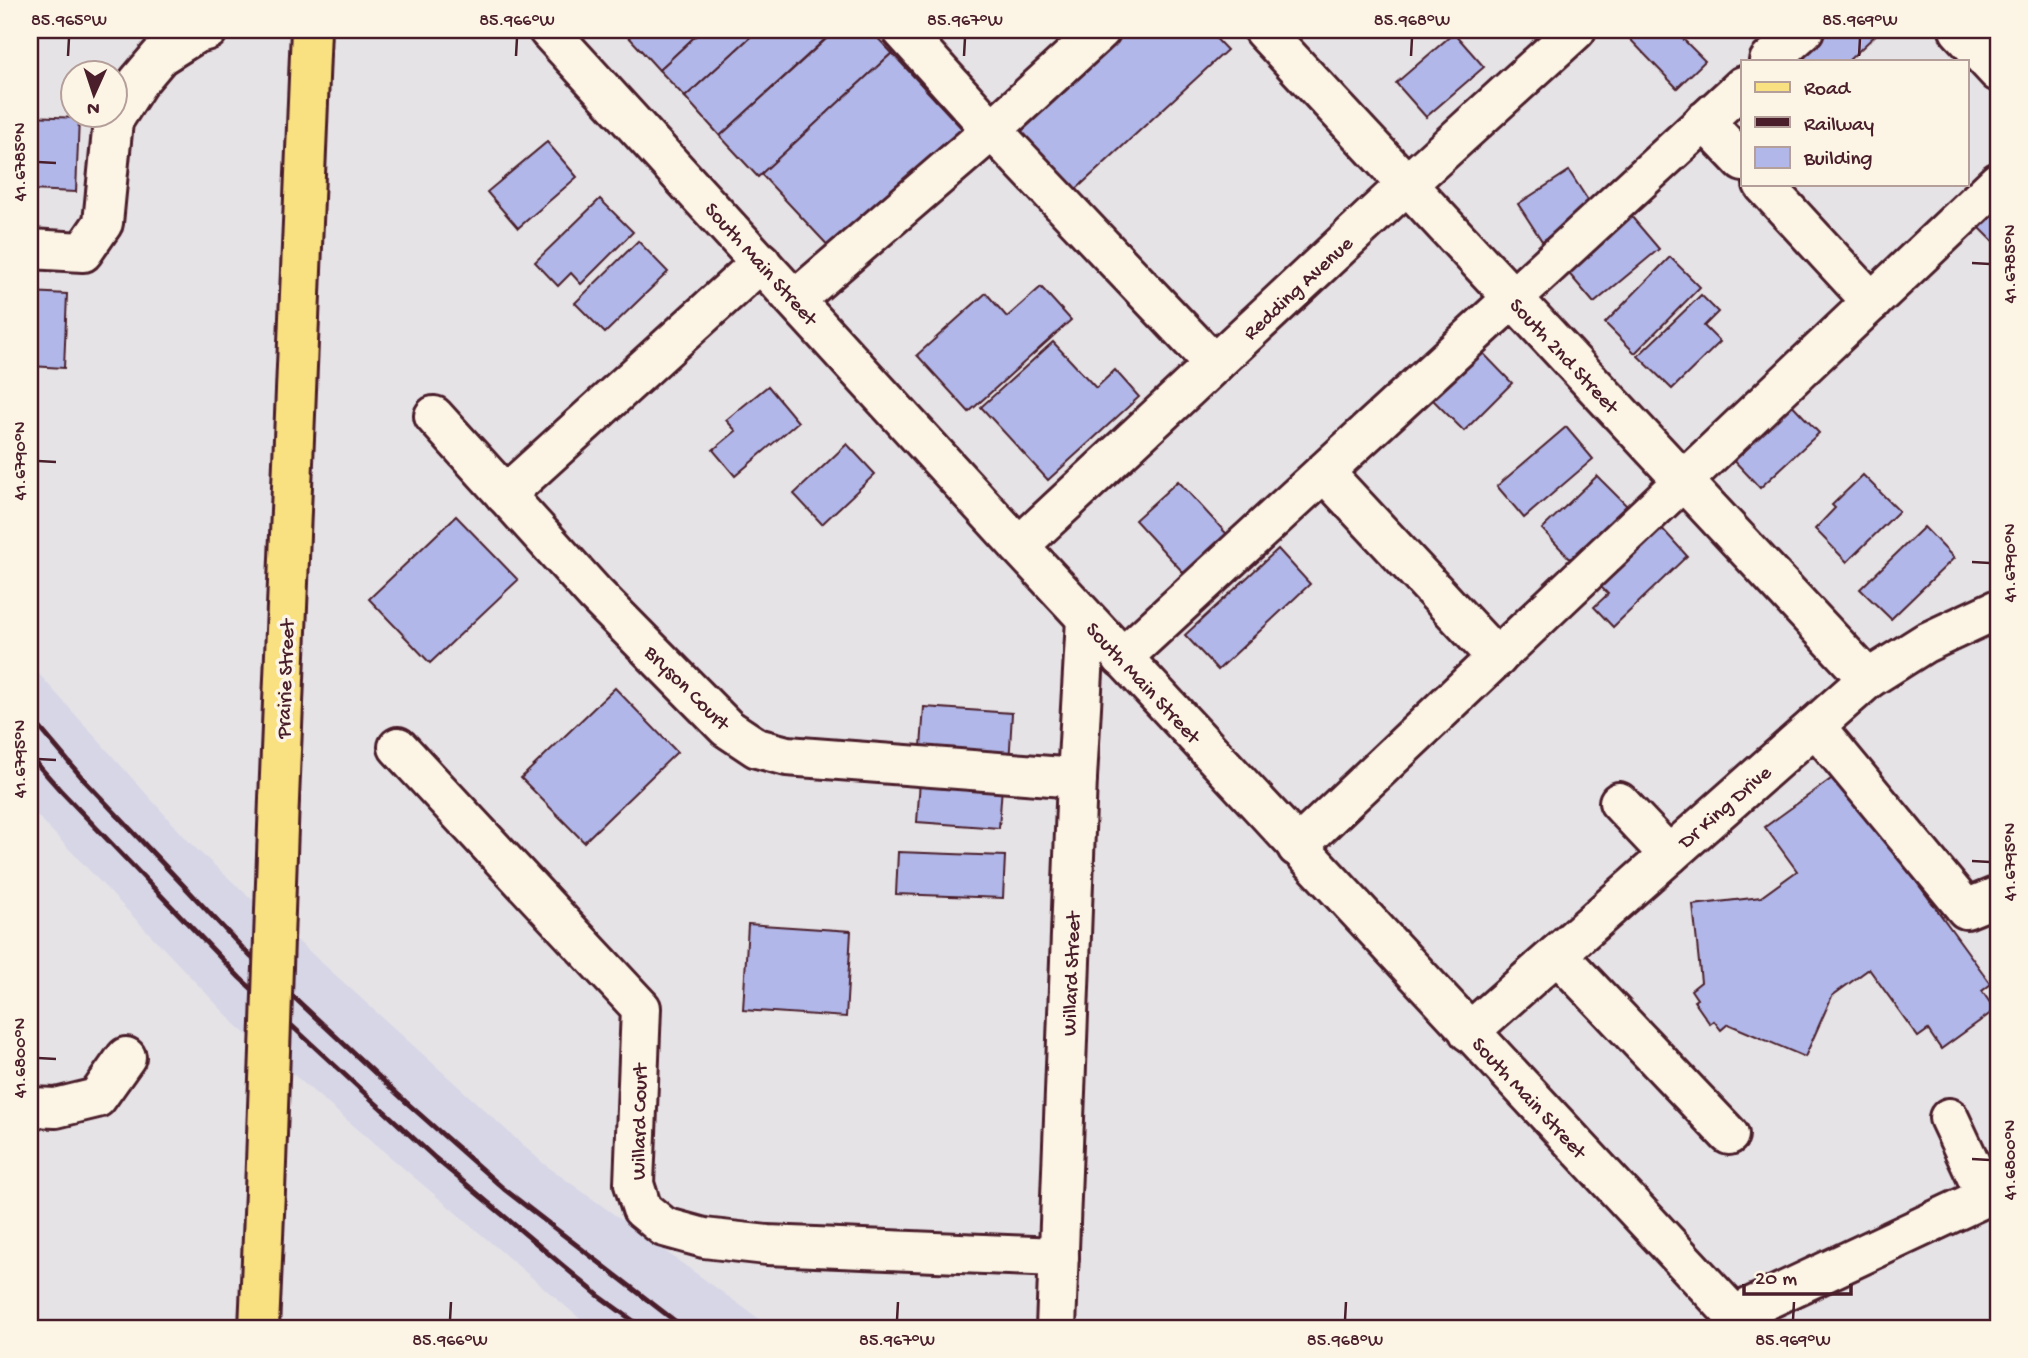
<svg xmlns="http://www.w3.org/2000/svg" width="2028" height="1358" font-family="'Gochi Hand',sans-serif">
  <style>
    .built { fill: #d6d6e7 }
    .building { fill: #b1b8e9; stroke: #4a1f2b; stroke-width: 2 }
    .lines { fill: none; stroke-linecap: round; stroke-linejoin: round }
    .minor-casing { stroke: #4a1f2b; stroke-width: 44 }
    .major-casing { stroke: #4a1f2b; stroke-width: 44 }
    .minor { stroke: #fcf5e5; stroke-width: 38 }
    .major { stroke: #f9e181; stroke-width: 38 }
    .rail { stroke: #4a1f2b; stroke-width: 5 }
    .major-bridge-casing { stroke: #4a1f2b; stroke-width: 44; stroke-linecap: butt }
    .major-bridge { stroke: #f9e181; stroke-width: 38 }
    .ticks { fill: none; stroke: #4a1f2b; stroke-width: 2.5 }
    .labels { text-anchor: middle; stroke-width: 7; stroke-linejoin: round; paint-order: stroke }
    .street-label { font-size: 21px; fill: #4a1f2b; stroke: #fcf5e5 }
    .neatline { fill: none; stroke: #4a1f2b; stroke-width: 2.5 }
    .ticks-label { font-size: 18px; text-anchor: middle; fill: #4a1f2b }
  </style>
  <rect width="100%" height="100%" fill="#e6e3e6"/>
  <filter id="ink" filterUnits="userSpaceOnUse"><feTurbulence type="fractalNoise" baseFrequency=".0143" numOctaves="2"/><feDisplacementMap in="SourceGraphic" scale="14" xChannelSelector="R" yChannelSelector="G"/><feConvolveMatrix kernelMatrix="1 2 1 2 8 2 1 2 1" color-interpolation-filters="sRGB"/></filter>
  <g filter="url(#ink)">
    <polygon class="built" points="30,664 192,845 544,1164 772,1328 591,1328 240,1029 30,808"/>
    <g class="building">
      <polygon points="633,30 702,30 659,70 627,35"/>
      <polygon points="702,30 758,30 685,97 659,70"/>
      <polygon points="758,30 835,30 720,136 685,97"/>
      <polygon points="836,30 870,30 892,53 758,177 720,136"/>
      <polygon points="1112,30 1208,30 1227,50 1073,192 1010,125"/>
      <polygon points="1637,30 1674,30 1705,61 1677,88 1629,38"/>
      <polygon points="1822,30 1881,30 1848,61 1807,61 1798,52"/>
      <polygon points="1454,33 1484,67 1426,117 1396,83"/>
      <polygon points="892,53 965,132 835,253 761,174"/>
      <polygon points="30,116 79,118 76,192 30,190"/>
      <polygon points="547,142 577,177 518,228 487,192"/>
      <polygon points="1569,171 1593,208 1542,241 1518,204"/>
      <polygon points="600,199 633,232 581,284 571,273 558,286 535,262"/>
      <polygon points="1998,202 1998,246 1976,224"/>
      <polygon points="1631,216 1659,249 1594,303 1566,270"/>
      <polygon points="638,241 668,272 605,333 575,303"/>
      <polygon points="1670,257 1700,287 1635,353 1605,323"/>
      <polygon points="1041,287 1071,320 969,412 917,355 986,293 1007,317"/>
      <polygon points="30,292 67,294 64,368 30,366"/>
      <polygon points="1701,295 1718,312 1704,326 1720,342 1672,389 1638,356"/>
      <polygon points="1053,342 1096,388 1115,370 1139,397 1048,480 981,407"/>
      <polygon points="1481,351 1512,383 1464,431 1432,399"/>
      <polygon points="768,386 798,422 735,476 713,450 736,431 726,420"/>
      <polygon points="1786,398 1819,433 1760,488 1728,454"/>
      <polygon points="1566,427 1593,459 1524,518 1497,486"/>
      <polygon points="847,444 875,474 822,524 794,494"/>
      <polygon points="1863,475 1899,511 1847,562 1815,529 1835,508 1832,505"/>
      <polygon points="1597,476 1629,508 1573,562 1542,529"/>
      <polygon points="1178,481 1235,543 1192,582 1135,520"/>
      <polygon points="456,516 518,580 430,663 369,599"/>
      <polygon points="1659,525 1687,556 1613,627 1594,607 1608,594 1597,583"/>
      <polygon points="1924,527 1954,558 1891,619 1860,589"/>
      <polygon points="1278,549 1310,584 1218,670 1185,635"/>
      <polygon points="615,688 677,752 584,842 521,778"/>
      <polygon points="924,707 1012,713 1009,765 920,760"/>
      <polygon points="1838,774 1991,984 1982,991 1995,1010 1941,1049 1928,1030 1918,1037 1869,969 1832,996 1805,1057 1728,1024 1721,1030 1714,1021 1710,1024 1694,1001 1697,999 1691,990 1701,982 1693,905 1761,897 1797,871 1765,827"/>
      <polygon points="920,781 1002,786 999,828 917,822"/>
      <polygon points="898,852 1005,856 1003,898 896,894"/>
      <polygon points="748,924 851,931 846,1017 743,1010"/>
    </g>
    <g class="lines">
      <defs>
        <g id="minor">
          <polyline points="548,30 1019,546 1746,1328"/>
          <polyline points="902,30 992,130 1214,364"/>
          <polyline points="1263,30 1868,679"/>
          <polyline points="1959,30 1998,72"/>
          <polyline points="1769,61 1804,30"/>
          <polyline points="1704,121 1743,162"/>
          <polyline points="1763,184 1872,302"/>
          <polyline points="30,249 83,252 103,223 113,121 138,82 160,56 195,34 208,30"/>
          <polyline points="795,300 992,130 1101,30"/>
          <polyline points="434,416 595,594 727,728 757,748 787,756 1077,778"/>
          <polyline points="1324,472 1497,658"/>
          <polyline points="505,495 761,262"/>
          <polyline points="1019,546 1406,185 1576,30"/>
          <polyline points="1122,658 1743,86"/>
          <polyline points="1815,726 1966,909 1998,896"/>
          <polyline points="398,747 641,1008 634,1184 642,1209 664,1227 704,1238 767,1245 1059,1257"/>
          <polyline points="1619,802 1669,855"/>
          <polyline points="1297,847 1998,182"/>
          <polyline points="1557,954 1729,1135"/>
          <polyline points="1469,1032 1868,679 1925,643 1998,609"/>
          <polyline points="30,1107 56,1108 97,1098 126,1057"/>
          <polyline points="1949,1118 1986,1197"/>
          <polyline points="1734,1315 1998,1191"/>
          <polyline points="1056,1328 1077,778 1086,619"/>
        </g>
        <g id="major">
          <polyline points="279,799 311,30"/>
          <polyline points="259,1328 265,1191"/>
        </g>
      </defs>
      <use href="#minor" class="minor-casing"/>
      <use href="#major" class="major-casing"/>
      <use href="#minor" class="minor"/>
      <use href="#major" class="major"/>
      <g class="rail">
        <polyline points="30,716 84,780 251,957 406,1102 504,1189 684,1328"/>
        <polyline points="30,756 60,790 240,978 435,1158 599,1296 643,1328"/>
      </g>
      <defs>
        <polyline id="major-bridge" points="265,1191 279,799"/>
      </defs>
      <use href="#major-bridge" class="major-bridge-casing"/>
      <use href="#major-bridge" class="major-bridge"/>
    </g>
  </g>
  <path class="ticks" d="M68,56l1,-18M516,56l1,-18M964,56l1,-18M1411,56l1,-18M1859,56l1,-18M38,162l18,1M1972,263l18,1M38,461l18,1M1972,562l18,1M38,759l18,1M1972,861l18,1M38,1058l18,1M1972,1159l18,1M450,1320l1,-18M897,1320l1,-18M1345,1320l1,-18M1793,1320l1,-18"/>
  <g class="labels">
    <g class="street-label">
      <text transform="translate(762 263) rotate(48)" y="7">South Main Street</text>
      <text transform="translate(1297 287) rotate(-43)" y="7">Redding Avenue</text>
      <text transform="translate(1565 355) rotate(47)" y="7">South 2nd Street</text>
      <text transform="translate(284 679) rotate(-88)" y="7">Prairie Street</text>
      <text transform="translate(1144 682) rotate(47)" y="7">South Main Street</text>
      <text transform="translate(688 687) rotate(45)" y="7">Bryson Court</text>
      <text transform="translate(1724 806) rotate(-41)" y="7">Dr King Drive</text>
      <text transform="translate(1070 974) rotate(-88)" y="7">Willard Street</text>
      <text transform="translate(1530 1097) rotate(47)" y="7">South Main Street</text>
      <text transform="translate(638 1122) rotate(-89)" y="7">Willard Court</text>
    </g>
  </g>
  <rect width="2028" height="1358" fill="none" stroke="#fcf5e5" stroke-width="77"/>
  <rect x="1741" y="60" width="228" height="126" fill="#fcf5e5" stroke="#b59f9b" stroke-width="2"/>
  <rect x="1755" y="82" width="35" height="10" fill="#f9e181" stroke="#b59f9b" stroke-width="2"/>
  <text x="1804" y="94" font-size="21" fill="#4a1f2b">Road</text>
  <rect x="1755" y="117" width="35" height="10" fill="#4a1f2b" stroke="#b59f9b" stroke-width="2"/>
  <text x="1804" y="130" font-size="21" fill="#4a1f2b">Railway</text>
  <rect x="1755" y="147" width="35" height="21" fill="#b1b8e9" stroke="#b59f9b" stroke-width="2"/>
  <text x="1804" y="164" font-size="21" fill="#4a1f2b">Building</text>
  <g transform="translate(94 94) rotate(183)"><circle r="33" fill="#fcf5e5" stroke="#b59f9b" stroke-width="2"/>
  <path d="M0-5L12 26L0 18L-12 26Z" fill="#4a1f2b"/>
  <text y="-10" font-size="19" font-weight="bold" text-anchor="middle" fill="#4a1f2b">N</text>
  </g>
  <path d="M1744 1284v10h107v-10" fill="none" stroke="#4a1f2b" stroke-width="3.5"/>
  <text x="1755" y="1284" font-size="21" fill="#4a1f2b" stroke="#fcf5e5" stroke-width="5" paint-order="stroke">20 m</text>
  <rect x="38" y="38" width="1952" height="1282" class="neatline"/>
  <g class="ticks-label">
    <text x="69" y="25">85.965°W</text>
    <text x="517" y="25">85.966°W</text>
    <text x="965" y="25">85.967°W</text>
    <text x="1412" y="25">85.968°W</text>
    <text x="1860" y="25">85.969°W</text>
    <text transform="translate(19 162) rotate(-90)" y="6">41.6785°N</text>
    <text transform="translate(2009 264) rotate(-90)" y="6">41.6785°N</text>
    <text transform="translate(19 461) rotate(-90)" y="6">41.6790°N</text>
    <text transform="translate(2009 563) rotate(-90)" y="6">41.6790°N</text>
    <text transform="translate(19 759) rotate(-90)" y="6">41.6795°N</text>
    <text transform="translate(2009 862) rotate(-90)" y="6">41.6795°N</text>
    <text transform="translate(19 1058) rotate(-90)" y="6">41.6800°N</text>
    <text transform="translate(2009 1160) rotate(-90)" y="6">41.6800°N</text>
    <text x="450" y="1345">85.966°W</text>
    <text x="897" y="1345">85.967°W</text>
    <text x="1345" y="1345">85.968°W</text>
    <text x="1793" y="1345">85.969°W</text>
  </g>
</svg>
